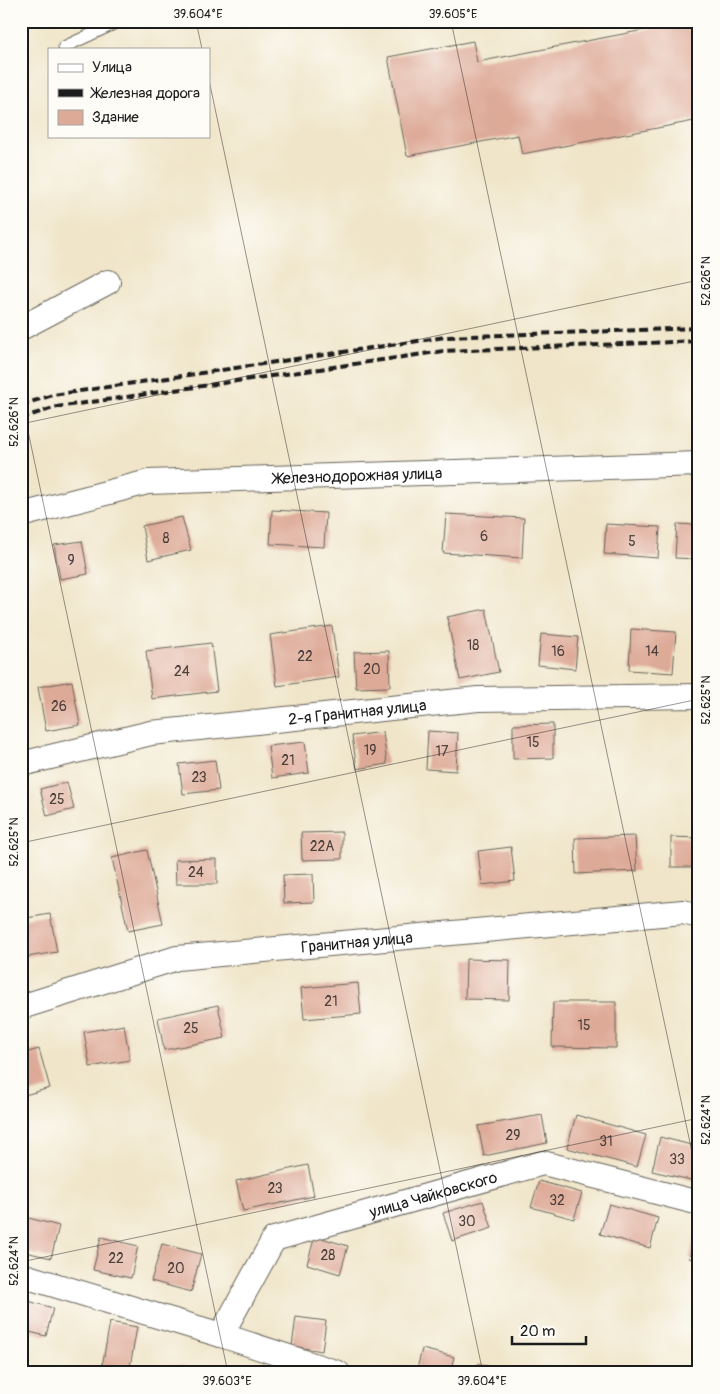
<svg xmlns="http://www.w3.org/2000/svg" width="720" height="1394" font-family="Pangolin,sans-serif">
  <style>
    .building { fill: #deaa98 }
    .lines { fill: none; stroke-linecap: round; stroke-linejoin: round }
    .service-casing { stroke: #666259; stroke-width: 13 }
    .minor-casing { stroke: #666259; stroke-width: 26 }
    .service { stroke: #fff; stroke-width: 11 }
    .minor { stroke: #fff; stroke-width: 24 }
    .rail { stroke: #1c1c1c; stroke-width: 4; stroke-dasharray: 8 4; stroke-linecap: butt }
    .ticks { fill: none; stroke: #1c1c1c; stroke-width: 1; stroke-opacity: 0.45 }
    .labels { text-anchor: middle; stroke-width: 4.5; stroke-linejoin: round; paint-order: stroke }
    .number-label { font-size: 14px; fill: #4c403b }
    .street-label { font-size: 16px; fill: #1c1c1c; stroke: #fdfcf7 }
    .neatline { fill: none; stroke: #1c1c1c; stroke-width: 2 }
    .ticks-label { font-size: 12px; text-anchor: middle; fill: #1c1c1c }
  </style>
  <rect width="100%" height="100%" fill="#fdfcf7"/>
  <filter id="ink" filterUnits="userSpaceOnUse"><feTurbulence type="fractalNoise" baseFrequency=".02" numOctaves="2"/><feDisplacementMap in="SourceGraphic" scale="10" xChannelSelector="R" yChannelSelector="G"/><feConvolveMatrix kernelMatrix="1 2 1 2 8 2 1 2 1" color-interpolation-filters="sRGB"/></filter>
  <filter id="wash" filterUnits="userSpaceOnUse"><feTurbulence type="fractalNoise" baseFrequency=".0096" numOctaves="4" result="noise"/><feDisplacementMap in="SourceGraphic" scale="20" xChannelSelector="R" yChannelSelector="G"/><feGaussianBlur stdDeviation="1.12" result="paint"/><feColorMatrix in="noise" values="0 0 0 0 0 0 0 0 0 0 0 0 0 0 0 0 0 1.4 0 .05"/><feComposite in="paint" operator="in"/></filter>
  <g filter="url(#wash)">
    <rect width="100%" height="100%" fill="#f0e5c9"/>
    <g id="blocks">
      <g class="building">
        <polygon points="691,21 699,21 699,120 522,154 518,135 407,156 388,57 473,41 477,62"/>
        <polygon points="272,510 326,513 324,547 270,544"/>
        <polygon points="446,514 524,518 522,558 443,553"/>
        <polygon points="182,517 191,550 148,560 142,526"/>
        <polygon points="606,524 660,527 658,558 604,554"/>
        <polygon points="677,524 699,525 699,559 675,558"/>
        <polygon points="82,541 88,574 60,579 54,545"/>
        <polygon points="486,609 499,672 460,680 447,617"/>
        <polygon points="332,626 339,677 277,686 270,635"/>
        <polygon points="631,629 676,632 673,673 629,670"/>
        <polygon points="541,634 578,637 575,669 538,665"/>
        <polygon points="211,643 217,691 152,699 146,651"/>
        <polygon points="389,651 390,687 356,688 354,652"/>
        <polygon points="72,681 80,725 46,731 38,687"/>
        <polygon points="553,724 553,758 513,759 513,725"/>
        <polygon points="428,731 458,733 456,771 426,769"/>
        <polygon points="383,732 387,764 357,769 352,736"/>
        <polygon points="305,742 309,773 272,778 268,746"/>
        <polygon points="215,760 219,790 183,794 179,764"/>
        <polygon points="67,782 74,809 47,816 40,789"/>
        <polygon points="342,832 342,859 302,860 301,833"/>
        <polygon points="635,836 637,871 576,874 575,838"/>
        <polygon points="671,837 699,838 699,867 671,867"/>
        <polygon points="511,847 515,881 482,885 478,851"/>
        <polygon points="147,850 163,924 128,931 112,858"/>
        <polygon points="217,859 217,884 176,884 175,860"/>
        <polygon points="313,874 314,902 284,903 283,875"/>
        <polygon points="50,914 57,952 21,958 21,919"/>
        <polygon points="466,959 510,960 509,1000 465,999"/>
        <polygon points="358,983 361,1014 304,1019 301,988"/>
        <polygon points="553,1002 616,1002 616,1048 552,1047"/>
        <polygon points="218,1005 225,1038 164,1050 158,1018"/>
        <polygon points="124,1025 130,1060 90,1067 84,1032"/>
        <polygon points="39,1049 50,1088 21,1096 21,1054"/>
        <polygon points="542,1115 547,1143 484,1156 478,1126"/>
        <polygon points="576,1115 646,1135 637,1167 567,1148"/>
        <polygon points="660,1137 699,1147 699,1182 652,1171"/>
        <polygon points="308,1165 314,1196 243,1211 236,1181"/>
        <polygon points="539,1181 582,1193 574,1219 531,1207"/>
        <polygon points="483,1201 492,1228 452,1241 443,1213"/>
        <polygon points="609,1204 658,1218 650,1248 600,1234"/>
        <polygon points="25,1217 59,1226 51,1258 21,1251 21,1234"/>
        <polygon points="698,1224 699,1224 699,1261 689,1258"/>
        <polygon points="315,1236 348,1246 340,1274 307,1264"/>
        <polygon points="101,1237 138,1246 131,1278 93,1270"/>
        <polygon points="162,1244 201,1254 191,1292 151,1281"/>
        <polygon points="21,1299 53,1308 46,1336 21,1330"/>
        <polygon points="296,1317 326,1321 322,1351 292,1346"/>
        <polygon points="110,1322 137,1327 129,1373 101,1372"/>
        <polygon points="422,1349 454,1357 450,1373 416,1373"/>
        <polygon points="478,1364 516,1372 516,1373 476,1373"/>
        <polygon points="179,1365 209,1372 209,1373 178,1373"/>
      </g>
    </g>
  </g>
  <g filter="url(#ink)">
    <use href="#blocks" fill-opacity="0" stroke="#666259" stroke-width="1"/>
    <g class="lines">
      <defs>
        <polyline id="service" points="64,47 120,21"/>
        <g id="minor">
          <polyline points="21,328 108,282"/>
          <path id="s1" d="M21,515l127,-33 551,-18"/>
          <path id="s2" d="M21,764l130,-31 327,-34 221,-3"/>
          <path id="s3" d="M21,1007l156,-49 506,-46 16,4"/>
          <polyline points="21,1275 221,1335 338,1373"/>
          <path id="s4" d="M221,1335l53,-96 269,-76 156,40"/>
        </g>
      </defs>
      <use href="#service" class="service-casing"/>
      <use href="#minor" class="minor-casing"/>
      <use href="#service" class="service"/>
      <use href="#minor" class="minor"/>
      <g class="rail">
        <polyline points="21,405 53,395 445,337 699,328"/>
        <polyline points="21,418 57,407 444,351 699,341"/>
      </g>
    </g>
  </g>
  <path class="ticks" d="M196,21l6,28M451,21l248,1164M209,80l274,1293M21,398l207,975M21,424l678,-144M21,843l678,-144M21,1262l678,-144"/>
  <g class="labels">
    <g class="number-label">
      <text x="484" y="541">6</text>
      <text x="166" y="543">8</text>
      <text x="632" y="546">5</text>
      <text x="71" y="565">9</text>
      <text x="473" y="650">18</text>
      <text x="558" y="656">16</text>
      <text x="652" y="656">14</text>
      <text x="305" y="661">22</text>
      <text x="372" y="674">20</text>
      <text x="182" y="676">24</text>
      <text x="59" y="711">26</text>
      <text x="533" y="747">15</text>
      <text x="370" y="755">19</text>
      <text x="442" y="756">17</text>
      <text x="288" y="765">21</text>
      <text x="199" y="782">23</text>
      <text x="57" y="804">25</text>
      <text x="322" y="851">22А</text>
      <text x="196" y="877">24</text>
      <text x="331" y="1006">21</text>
      <text x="584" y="1030">15</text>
      <text x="191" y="1033">25</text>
      <text x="513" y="1140">29</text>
      <text x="606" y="1146">31</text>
      <text x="677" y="1164">33</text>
      <text x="275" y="1193">23</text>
      <text x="557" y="1205">32</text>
      <text x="467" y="1226">30</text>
      <text x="328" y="1260">28</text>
      <text x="116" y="1263">22</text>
      <text x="176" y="1273">20</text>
    </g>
    <g class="street-label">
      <text dy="6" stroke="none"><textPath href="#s1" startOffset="341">Железнодорожная улица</textPath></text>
      <text dy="6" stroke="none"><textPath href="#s2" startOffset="341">2-я Гранитная улица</textPath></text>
      <text dy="6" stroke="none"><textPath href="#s3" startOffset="344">Гранитная улица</textPath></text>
      <text dy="6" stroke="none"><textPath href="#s4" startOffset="275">улица Чайковского</textPath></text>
    </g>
  </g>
  <rect width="720" height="1394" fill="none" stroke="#fdfcf7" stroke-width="55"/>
  <rect x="48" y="48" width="162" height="90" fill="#fdfcf7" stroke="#a3a29f"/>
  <rect x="58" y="64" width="25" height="8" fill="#ffffff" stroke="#a3a29f"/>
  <text x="92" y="72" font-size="15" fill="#1c1c1c">Улица</text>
  <rect x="58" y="89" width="25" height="8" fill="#1c1c1c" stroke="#a3a29f"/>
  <text x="92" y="98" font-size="15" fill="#1c1c1c">Железная дорога</text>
  <rect x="58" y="110" width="25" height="15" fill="#deaa98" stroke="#a3a29f"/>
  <text x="92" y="122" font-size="15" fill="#1c1c1c">Здание</text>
  <path d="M512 1336v8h74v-8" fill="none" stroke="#1c1c1c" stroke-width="2.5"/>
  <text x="520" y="1336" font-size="15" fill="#1c1c1c" stroke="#fdfcf7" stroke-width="4" paint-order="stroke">20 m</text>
  <rect x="28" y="28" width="664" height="1338" class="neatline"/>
  <g class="ticks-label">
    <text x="198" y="18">39.604°E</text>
    <text x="453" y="18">39.605°E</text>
    <text transform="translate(706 281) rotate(-90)" y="4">52.626°N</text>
    <text transform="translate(14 422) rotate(-90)" y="4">52.626°N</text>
    <text transform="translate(706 700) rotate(-90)" y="4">52.625°N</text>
    <text transform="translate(14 842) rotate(-90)" y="4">52.625°N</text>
    <text transform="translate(706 1120) rotate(-90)" y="4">52.624°N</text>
    <text transform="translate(14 1261) rotate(-90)" y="4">52.624°N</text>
    <text x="227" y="1385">39.603°E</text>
    <text x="482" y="1385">39.604°E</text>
  </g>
</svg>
